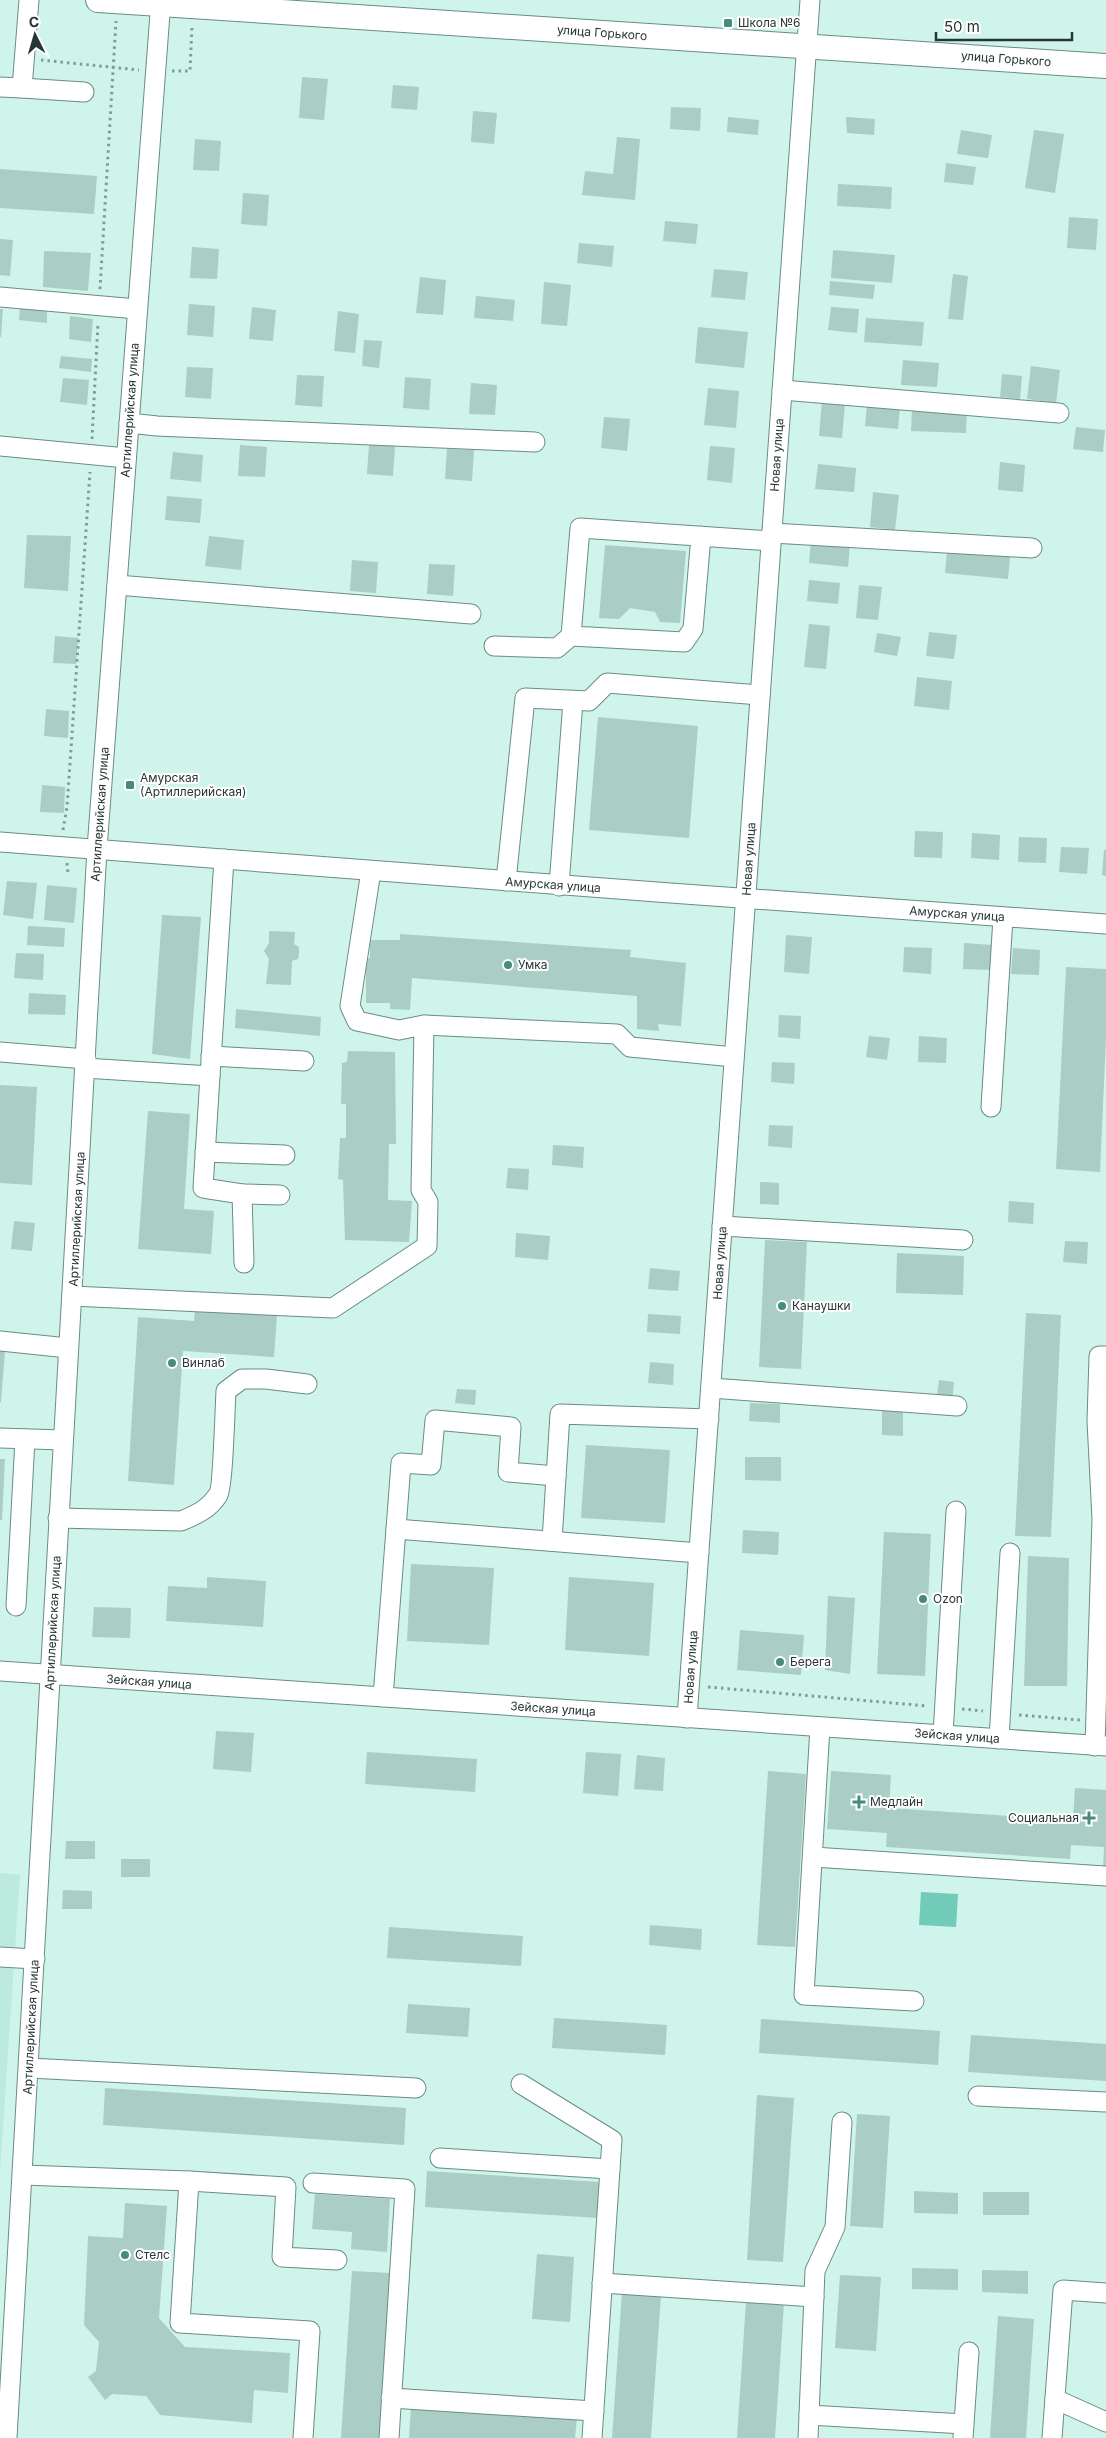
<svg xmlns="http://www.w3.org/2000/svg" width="1106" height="2438" font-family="Inter,sans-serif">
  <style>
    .built { fill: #bceadf }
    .green { fill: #72cbb9 }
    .building { fill: #aacec6 }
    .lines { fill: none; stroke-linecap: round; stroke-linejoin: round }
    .minor-casing { stroke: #6a8c84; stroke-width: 21 }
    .major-casing { stroke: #6a8c84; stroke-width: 26 }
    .path { stroke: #819c95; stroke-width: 3; stroke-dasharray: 2.5 4; stroke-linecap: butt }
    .minor { stroke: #fff; stroke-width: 19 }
    .major { stroke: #fff; stroke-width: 24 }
    .poi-dot { fill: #478b7d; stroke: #fff; stroke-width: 2 }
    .labels { text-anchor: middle; stroke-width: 4; stroke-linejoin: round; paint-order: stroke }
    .poi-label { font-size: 12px; fill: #273632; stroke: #fff; text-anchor: start }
    .street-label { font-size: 12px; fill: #273632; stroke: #fff }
  </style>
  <rect width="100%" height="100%" fill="#cff4eb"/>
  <polygon class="built" points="0,1873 20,1875 0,2172"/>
  <polygon class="green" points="921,1892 958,1894 956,1927 919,1925"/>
  <g class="building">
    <polygon points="302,77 328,79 324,120 299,118"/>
    <polygon points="393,85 419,87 417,110 391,108"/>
    <polygon points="671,107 701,108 700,131 670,129"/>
    <polygon points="473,111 497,113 494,144 471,142"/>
    <polygon points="728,117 759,120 758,135 727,132"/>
    <polygon points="846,117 875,119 874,135 847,133"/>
    <polygon points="961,130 992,135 988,158 957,154"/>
    <polygon points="1034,130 1064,134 1055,193 1025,188"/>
    <polygon points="617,137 640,139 635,200 582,195 585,171 613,174"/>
    <polygon points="195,139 221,141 219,171 193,170"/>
    <polygon points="946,163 976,167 973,185 944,182"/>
    <polygon points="0,169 97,176 94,214 0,208"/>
    <polygon points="838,184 892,187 891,209 837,206"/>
    <polygon points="243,193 269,195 267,226 241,224"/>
    <polygon points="1069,217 1098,219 1096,250 1067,248"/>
    <polygon points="665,221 698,224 696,244 663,241"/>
    <polygon points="0,239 13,240 10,276 0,275"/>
    <polygon points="579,243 614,246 612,267 577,263"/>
    <polygon points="192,247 219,249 217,279 190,278"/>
    <polygon points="833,250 895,255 892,283 831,278"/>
    <polygon points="44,251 91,253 88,291 43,287"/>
    <polygon points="714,269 748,272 745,300 711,297"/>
    <polygon points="953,274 968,276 963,320 948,319"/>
    <polygon points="420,277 446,280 443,315 416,313"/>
    <polygon points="830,281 875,285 873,299 829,295"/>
    <polygon points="544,282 571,285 567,326 541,324"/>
    <polygon points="476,296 515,300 513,321 474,318"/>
    <polygon points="189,304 215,306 213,337 187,335"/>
    <polygon points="20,307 47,309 47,323 19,320"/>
    <polygon points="252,307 276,310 273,341 249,339"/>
    <polygon points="831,307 859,309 857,333 828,330"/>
    <polygon points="0,309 3,309 1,337 0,337"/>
    <polygon points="338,311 359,314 355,353 334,351"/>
    <polygon points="70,316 93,319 91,342 69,339"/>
    <polygon points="866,318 924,322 922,346 864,342"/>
    <polygon points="698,327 748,332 744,368 695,363"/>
    <polygon points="364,340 382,341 379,368 362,366"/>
    <polygon points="61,356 92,359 91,372 59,368"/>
    <polygon points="903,360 939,363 937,387 901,385"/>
    <polygon points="1031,366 1060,370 1056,403 1027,399"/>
    <polygon points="187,367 213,368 211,399 185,397"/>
    <polygon points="1002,374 1022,376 1020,399 1000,397"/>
    <polygon points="297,375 324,376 322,407 295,405"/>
    <polygon points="405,377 431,379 429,410 403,408"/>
    <polygon points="63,378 89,380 87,405 60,402"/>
    <polygon points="471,383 497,385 495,415 469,414"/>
    <polygon points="708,388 739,391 736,428 704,425"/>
    <polygon points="822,401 845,404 842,438 819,436"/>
    <polygon points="867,404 900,407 898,429 865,426"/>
    <polygon points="912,408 967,411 966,433 911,431"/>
    <polygon points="604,417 630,419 627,451 601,448"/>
    <polygon points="1076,427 1105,430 1103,452 1073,449"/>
    <polygon points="369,444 395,445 393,476 367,474"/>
    <polygon points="240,445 267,447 265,477 238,476"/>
    <polygon points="710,446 735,448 732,483 707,480"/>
    <polygon points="447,449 474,450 472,481 445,479"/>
    <polygon points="173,452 203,455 201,482 170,479"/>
    <polygon points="1000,462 1025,465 1023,492 998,490"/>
    <polygon points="818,464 856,468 854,492 815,489"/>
    <polygon points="873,492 899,495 895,530 870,527"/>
    <polygon points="167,496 202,499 200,523 165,520"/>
    <polygon points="27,535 71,536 68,591 24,588"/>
    <polygon points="209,536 244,540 241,570 205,566"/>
    <polygon points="811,540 850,544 848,567 809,563"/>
    <polygon points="605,545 686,551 680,623 660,622 655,612 630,608 619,619 599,618"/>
    <polygon points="947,551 1010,557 1008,579 945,573"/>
    <polygon points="352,560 378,562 376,593 350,591"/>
    <polygon points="429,564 455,565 453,596 427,594"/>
    <polygon points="809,580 840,583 838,604 807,601"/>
    <polygon points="859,585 882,587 878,620 856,618"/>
    <polygon points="809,624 830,626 826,669 804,667"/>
    <polygon points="929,632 957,635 954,659 926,656"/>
    <polygon points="877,633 901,637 897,656 874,652"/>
    <polygon points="55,636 78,638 76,664 53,663"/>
    <polygon points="917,677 952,681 949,710 914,706"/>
    <polygon points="46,709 69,711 68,738 44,736"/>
    <polygon points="598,717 698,726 689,838 589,830"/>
    <polygon points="42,785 65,787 64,813 40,812"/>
    <polygon points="915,831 943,832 942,858 914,857"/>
    <polygon points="972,833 1000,835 999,860 971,858"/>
    <polygon points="1019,837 1047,838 1046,863 1018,862"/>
    <polygon points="1061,847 1089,848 1087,874 1059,872"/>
    <polygon points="1104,850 1106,850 1106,876 1102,875"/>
    <polygon points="7,881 37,883 33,919 3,915"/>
    <polygon points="47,885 77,888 74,923 44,920"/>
    <polygon points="162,915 201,917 190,1059 152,1054"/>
    <polygon points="28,926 65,928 64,947 27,945"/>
    <polygon points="269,931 295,932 294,944 299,947 299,953 298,959 292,961 291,985 266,984 269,959 264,951 269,943"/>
    <polygon points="400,934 631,950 630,957 686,963 681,1026 658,1024 659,1031 637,1029 637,996 412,978 410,1010 390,1009 390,1003 366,1003 366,958 370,958 370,940 400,940"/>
    <polygon points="786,935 812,937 809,974 784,972"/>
    <polygon points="964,943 992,945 991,970 963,969"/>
    <polygon points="904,947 932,948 931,974 903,972"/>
    <polygon points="1013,948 1040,950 1039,975 1011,974"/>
    <polygon points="16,953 44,954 43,980 14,978"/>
    <polygon points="1066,967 1106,969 1106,1038 1100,1172 1056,1169"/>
    <polygon points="29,993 66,995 65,1015 28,1014"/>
    <polygon points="236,1009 321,1017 320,1036 235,1028"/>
    <polygon points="779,1015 801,1016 800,1039 778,1037"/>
    <polygon points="869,1036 890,1038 887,1060 866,1057"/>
    <polygon points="919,1036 947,1038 946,1063 918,1062"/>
    <polygon points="348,1051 395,1052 396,1144 389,1144 388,1200 412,1201 409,1242 345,1240 343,1180 338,1179 340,1138 346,1138 346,1104 341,1104 342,1063 347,1062"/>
    <polygon points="772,1062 795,1063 794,1084 771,1082"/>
    <polygon points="0,1085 37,1087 32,1185 0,1183"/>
    <polygon points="148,1111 190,1114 184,1209 214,1211 211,1254 138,1249"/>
    <polygon points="769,1125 793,1126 792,1148 768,1146"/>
    <polygon points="553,1145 584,1147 583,1168 552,1165"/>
    <polygon points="508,1168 529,1169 528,1190 506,1188"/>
    <polygon points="760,1182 779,1183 779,1205 760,1204"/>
    <polygon points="1009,1201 1034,1203 1033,1224 1008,1222"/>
    <polygon points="14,1221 35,1223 32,1251 11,1249"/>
    <polygon points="516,1233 550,1236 548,1260 515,1257"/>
    <polygon points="765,1240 807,1242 801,1369 759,1367"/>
    <polygon points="1065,1241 1088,1242 1087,1264 1063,1262"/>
    <polygon points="897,1253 964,1256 963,1295 896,1293"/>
    <polygon points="650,1268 680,1271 678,1291 648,1289"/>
    <polygon points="195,1310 277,1315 274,1357 183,1351 174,1485 128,1481 138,1317 194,1321"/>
    <polygon points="1026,1313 1061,1315 1051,1537 1015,1536"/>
    <polygon points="648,1314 681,1316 680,1334 647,1332"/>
    <polygon points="0,1351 5,1351 1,1402 0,1402"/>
    <polygon points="650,1362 674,1364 673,1385 648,1383"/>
    <polygon points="939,1380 954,1382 952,1404 936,1402"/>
    <polygon points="457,1389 476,1390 475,1405 455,1403"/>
    <polygon points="750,1403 780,1404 780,1423 749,1421"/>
    <polygon points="882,1411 903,1411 903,1436 882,1435"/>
    <polygon points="586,1445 670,1450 665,1523 581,1518"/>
    <polygon points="745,1457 781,1457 781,1481 745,1480"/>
    <polygon points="0,1459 5,1459 2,1520 0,1520"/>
    <polygon points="743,1530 779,1532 778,1555 742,1553"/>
    <polygon points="884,1532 931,1534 925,1676 877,1674"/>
    <polygon points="1028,1556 1069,1558 1067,1686 1024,1686"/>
    <polygon points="411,1564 494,1568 489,1645 407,1641"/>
    <polygon points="207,1577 266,1581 263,1627 166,1621 168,1586 207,1588"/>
    <polygon points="569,1577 654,1583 649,1656 565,1650"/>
    <polygon points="828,1596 855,1598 850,1674 825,1670"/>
    <polygon points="94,1607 131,1608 130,1638 92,1637"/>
    <polygon points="740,1630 804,1635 801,1675 737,1670"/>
    <polygon points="216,1731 254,1733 251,1772 213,1769"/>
    <polygon points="367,1752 477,1759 475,1792 365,1784"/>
    <polygon points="586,1752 621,1754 618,1796 583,1793"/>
    <polygon points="637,1755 665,1758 663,1791 634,1789"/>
    <polygon points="768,1771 806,1774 795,1947 757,1945"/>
    <polygon points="831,1771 891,1775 889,1808 1073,1820 1075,1788 1106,1790 1106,1869 1103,1869 1104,1847 1071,1845 1070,1859 886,1847 887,1833 827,1829"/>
    <polygon points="66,1841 95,1841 95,1859 65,1859"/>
    <rect x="121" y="1859" width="29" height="18"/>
    <polygon points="63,1890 92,1891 92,1909 62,1909"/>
    <polygon points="650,1925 702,1929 701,1950 649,1945"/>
    <polygon points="389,1927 523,1936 521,1966 387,1958"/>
    <polygon points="408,2004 470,2008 468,2037 406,2033"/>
    <polygon points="554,2018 667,2025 665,2055 552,2048"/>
    <polygon points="761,2019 940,2031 938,2065 759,2053"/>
    <polygon points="971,2035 1106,2044 1106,2081 968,2072"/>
    <polygon points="105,2088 406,2108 404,2145 103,2125"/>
    <polygon points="757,2095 794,2098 783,2262 747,2260"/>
    <polygon points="857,2114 890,2116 883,2228 850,2226"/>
    <polygon points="427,2171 600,2182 598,2218 425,2207"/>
    <polygon points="914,2191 958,2193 958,2214 914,2213"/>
    <rect x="983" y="2192" width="46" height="23"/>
    <polygon points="315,2194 390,2199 387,2252 351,2249 352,2232 312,2229"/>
    <polygon points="125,2203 167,2206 159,2318 185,2347 290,2353 288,2393 254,2390 252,2423 160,2415 146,2396 112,2394 105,2400 88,2377 96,2371 99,2342 84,2325 88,2236 123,2238"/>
    <polygon points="537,2254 574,2257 570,2322 532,2319"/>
    <polygon points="912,2268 958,2269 958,2290 912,2289"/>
    <polygon points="982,2270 1028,2271 1028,2294 982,2292"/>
    <polygon points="352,2271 391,2273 380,2438 341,2438"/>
    <polygon points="840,2275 881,2277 876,2351 835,2348"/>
    <polygon points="622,2292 661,2295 651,2438 612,2438"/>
    <polygon points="746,2301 784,2303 775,2438 737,2438"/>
    <polygon points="998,2316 1034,2319 1026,2438 990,2438"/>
    <polygon points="411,2407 577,2417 575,2438 409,2438"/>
  </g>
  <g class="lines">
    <defs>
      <g id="minor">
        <polyline points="0,87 22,88 29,0"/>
        <polyline points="22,88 84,92"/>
        <polyline points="0,297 137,309"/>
        <polyline points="782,390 1059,413"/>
        <polyline points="129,423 157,426 535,442"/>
        <polyline points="0,446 126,458"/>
        <polyline points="772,533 1032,548"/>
        <polyline points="701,536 693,629 684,642 571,636 580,528 771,541"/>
        <polyline points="117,585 471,614"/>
        <polyline points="494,646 557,648 571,636"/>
        <path d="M0,842c369,27 737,58 1106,82"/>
        <polyline points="371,871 350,1006 357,1021 399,1030 424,1025 617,1034 630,1047 734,1057"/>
        <polyline points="506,881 525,698 589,701 607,683 760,695"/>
        <polyline points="559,886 573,701"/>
        <polyline points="0,1052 86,1059"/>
        <polyline points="211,1056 304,1061"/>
        <polyline points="85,1068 210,1076 224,859"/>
        <polyline points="210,1076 203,1188 242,1194 244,1263"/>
        <polyline points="991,1107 1003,918"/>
        <polyline points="205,1152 285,1155"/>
        <polyline points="242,1194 280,1195"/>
        <polyline points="722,1226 963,1240"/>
        <polyline points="72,1296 333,1308 427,1246 428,1202 421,1190 424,1025"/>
        <polyline points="0,1341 68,1348"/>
        <polyline points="711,1388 957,1406"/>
        <polyline points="0,1438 63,1440"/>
        <path d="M58,1518l123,3c15,-6 28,-12 37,-26 5,-7 7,-88 8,-104l16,-12h24l41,5"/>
        <polyline points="396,1529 401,1463 431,1465 435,1420 511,1427 508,1472 556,1476"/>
        <polyline points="552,1541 560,1414 709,1419"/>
        <polyline points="16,1606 25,1439"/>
        <polyline points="0,1671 1106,1746"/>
        <polyline points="383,1697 396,1529 699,1553"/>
        <polyline points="687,1718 810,0"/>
        <polyline points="820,1727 804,1995 914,2001"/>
        <polyline points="943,1735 956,1511"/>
        <polyline points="999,1739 1010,1553"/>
        <polyline points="1095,1746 1102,1519 1097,1421 1099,1356 1106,1356"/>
        <polyline points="813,1857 1106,1876"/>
        <polyline points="0,1957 35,1959"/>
        <polyline points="29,2068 416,2088"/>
        <polyline points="521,2084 612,2140 610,2169"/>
        <polyline points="978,2096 1106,2102"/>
        <polyline points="440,2158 610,2169 592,2438"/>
        <polyline points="23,2175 189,2181 286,2187 282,2257 337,2260"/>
        <polyline points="189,2181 180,2323 310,2331 303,2438"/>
        <polyline points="313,2183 405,2189 389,2438"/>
        <polyline points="602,2283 814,2297"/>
        <polyline points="391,2398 594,2411"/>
        <polyline points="1055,2399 1106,2422"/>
        <polyline points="809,2415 815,2271 835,2227 842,2122"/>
        <polyline points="7,2438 97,849 161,0"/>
        <polyline points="808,2438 809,2415 964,2424"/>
        <polyline points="963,2438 969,2352"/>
        <polyline points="1052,2438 1063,2290 1106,2293"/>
      </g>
      <polyline id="major" points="98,0 1106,66"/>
    </defs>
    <use href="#minor" class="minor-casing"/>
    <use href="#major" class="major-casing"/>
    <g class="path">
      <polyline points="41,60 139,70"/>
      <polyline points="172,71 190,71 192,25"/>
      <polyline points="100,289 116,21"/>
      <polyline points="92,439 98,323"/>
      <polyline points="63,830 67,807 90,472"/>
      <polyline points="67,863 68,873"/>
      <polyline points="708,1687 928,1706"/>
      <polyline points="962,1709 983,1711"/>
      <polyline points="1019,1715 1080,1720"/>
    </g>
    <use href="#minor" class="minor"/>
    <use href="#major" class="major"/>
  </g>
  <g class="poi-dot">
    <rect x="723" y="18" width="10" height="10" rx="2.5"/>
    <rect x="125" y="780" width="10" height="10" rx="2.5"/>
    <circle cx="508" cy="965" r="5"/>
    <circle cx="782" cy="1306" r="5"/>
    <circle cx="172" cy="1363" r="5"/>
    <circle cx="923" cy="1599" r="5"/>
    <circle cx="780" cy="1662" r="5"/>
    <path d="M856.5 1794.5h5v5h5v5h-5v5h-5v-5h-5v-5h5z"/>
    <path d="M1086.5 1810.5h5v5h5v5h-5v5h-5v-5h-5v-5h5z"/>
    <circle cx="125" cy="2255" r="5"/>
  </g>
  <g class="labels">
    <g class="poi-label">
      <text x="738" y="27">Школа №6</text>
      <text x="140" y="782">Амурская<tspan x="140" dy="14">(Артиллерийская)</tspan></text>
      <text x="518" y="969">Умка</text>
      <text x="792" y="1310">Канаушки</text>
      <text x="182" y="1367">Винлаб</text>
      <text x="933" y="1603">Ozon</text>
      <text x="790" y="1666">Берега</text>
      <text x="870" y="1806">Медлайн</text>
      <text x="1079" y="1822" text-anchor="end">Социальная</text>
      <text x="135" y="2259">Стелс</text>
    </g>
    <g class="street-label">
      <text transform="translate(602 33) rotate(4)" y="4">улица Горького</text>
      <text transform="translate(1006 59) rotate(4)" y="4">улица Горького</text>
      <text transform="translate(130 410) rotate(-86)" y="4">Артиллерийская улица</text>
      <text transform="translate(777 455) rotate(-86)" y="4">Новая улица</text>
      <text transform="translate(100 814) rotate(-86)" y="4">Артиллерийская улица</text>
      <text transform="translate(749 859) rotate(-86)" y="4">Новая улица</text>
      <text transform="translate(553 885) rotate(4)" y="4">Амурская улица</text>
      <text transform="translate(957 914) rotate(4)" y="4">Амурская улица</text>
      <text transform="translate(77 1219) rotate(-87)" y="4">Артиллерийская улица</text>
      <text transform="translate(720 1263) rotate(-86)" y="4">Новая улица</text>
      <text transform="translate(53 1623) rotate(-87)" y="4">Артиллерийская улица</text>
      <text transform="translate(691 1667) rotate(-86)" y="4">Новая улица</text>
      <text transform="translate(149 1682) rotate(4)" y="4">Зейская улица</text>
      <text transform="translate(553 1709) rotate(4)" y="4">Зейская улица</text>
      <text transform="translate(957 1736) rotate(4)" y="4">Зейская улица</text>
      <text transform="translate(31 2027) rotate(-87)" y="4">Артиллерийская улица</text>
    </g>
  </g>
  <g transform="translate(35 35) rotate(355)" stroke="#ffffff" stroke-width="4" paint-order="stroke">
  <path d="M0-4L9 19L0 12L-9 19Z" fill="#273632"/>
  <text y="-8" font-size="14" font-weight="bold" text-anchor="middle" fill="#273632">С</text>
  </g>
  <path d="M936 32v8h136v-8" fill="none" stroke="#273632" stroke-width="2.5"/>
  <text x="944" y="32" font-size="15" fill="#273632" stroke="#ffffff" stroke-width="4" paint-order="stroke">50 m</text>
</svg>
